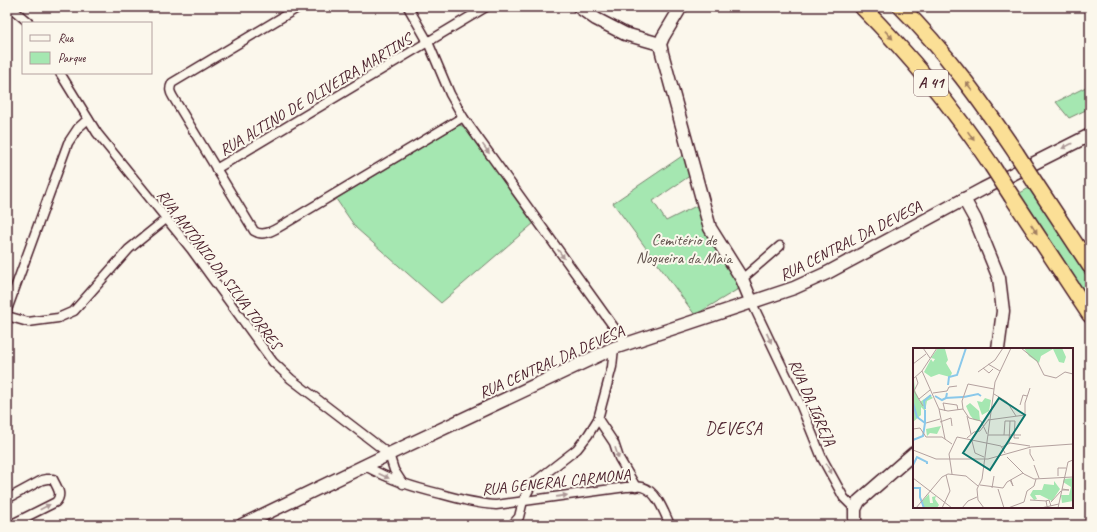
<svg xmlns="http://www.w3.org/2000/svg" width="1097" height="532" font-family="Caveat,sans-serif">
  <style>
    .green { fill: #a5e7b1; stroke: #78836e }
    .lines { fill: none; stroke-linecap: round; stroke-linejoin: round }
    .street-casing { stroke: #4a1f2b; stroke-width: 11 }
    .secondary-casing { stroke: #4a1f2b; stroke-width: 15 }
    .highway-casing { stroke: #4a1f2b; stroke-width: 18 }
    .street { stroke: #fbf7ec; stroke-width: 8 }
    .secondary { stroke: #fbf7ec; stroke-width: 12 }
    .highway { stroke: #fbdf96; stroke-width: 15 }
    .highway-bridge-casing { stroke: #4a1f2b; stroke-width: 18; stroke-linecap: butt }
    .highway-bridge { stroke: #fbdf96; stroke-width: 15 }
    .oneway { fill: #a27f60 }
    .oneway2 { fill: #ab9695 }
    .labels { text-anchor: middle; stroke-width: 4; stroke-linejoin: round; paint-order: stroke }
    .shield { fill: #fbf7ec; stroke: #7f6065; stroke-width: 1 }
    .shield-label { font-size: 15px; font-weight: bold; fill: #4a1f2b }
    .street-label { font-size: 16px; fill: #4a1f2b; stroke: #fbf7ec }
    .park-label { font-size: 16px; fill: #61514c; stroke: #fbf7ec }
    .neighbourhood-label { font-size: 17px; letter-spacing: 1px; fill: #4a1f2b; stroke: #fbf7ec }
    .inset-river { fill: none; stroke: #8ac8ea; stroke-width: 2 }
    .inset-road { fill: none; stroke: #b4a19f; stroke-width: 1 }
    .view { fill: #0f766e; fill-opacity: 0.15; stroke: #0f766e; stroke-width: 2 }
    .inset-edge { fill: none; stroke: #4a1f2b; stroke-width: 2 }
  </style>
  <rect width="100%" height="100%" fill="#fbf7ec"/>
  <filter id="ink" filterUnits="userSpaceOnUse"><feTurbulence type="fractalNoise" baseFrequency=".025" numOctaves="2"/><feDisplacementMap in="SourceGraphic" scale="8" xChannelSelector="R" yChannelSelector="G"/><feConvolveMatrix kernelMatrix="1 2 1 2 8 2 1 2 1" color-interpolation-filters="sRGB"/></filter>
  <g filter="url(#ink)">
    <g class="green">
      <polygon points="1090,85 1090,108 1069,118 1056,102"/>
      <polygon points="459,125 465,127 534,223 441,303 356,228 336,199"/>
      <polygon points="685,154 691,175 653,201 666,221 700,204 740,288 695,315 613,203"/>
      <polygon points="1029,188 1090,281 1090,300 1020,193"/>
    </g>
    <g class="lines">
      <defs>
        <g id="street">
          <polyline points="7,7 16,12 29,23"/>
          <path d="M299,7l-127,76c-3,6 -2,9 1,14l81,134c9,6 18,0 27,-5l182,-109"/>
          <polyline points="408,7 428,42 450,94 463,117 626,344"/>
          <polyline points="60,73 97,133 191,249 273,362 291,379 389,454 394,470 403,484"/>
          <polyline points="216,169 486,7"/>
          <polyline points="742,279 780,246"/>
          <polyline points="752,303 801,406 822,458 844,498 855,509"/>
          <polyline points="7,310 68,143 78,128 88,119"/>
          <polyline points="7,316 28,322 58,318 74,311 129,249 166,219"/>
          <polyline points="598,419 614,443 619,458 636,487"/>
          <path d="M365,466c26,14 47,21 76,28 18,5 36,10 55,11l130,-18c5,0 12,-1 16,0 15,4 22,25 28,38"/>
          <path d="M7,499l35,-19 5,-1h6c4,9 10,15 3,23l-46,23"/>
          <polyline points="512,525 519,517 523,501 532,484 577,449 588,435 598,419 612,367 614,348"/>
        </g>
        <g id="secondary">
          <polyline points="579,7 596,19 625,34 660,44"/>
          <polyline points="681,7 663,37 660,44 662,53 710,228 742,279 752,303"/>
          <polyline points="964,199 975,219 999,278 1003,311 998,349"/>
          <polyline points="242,525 389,454 614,348 794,288 827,273 983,189 1090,135"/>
          <polyline points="855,525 855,509 859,501 914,453"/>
        </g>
        <g id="highway">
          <path d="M862,7c49,49 91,101 130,159"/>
          <path d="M901,7c44,44 80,94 115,146"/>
          <polyline points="1036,184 1090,266"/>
          <polyline points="1012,197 1090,315"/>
        </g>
      </defs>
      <use href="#street" class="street-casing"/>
      <use href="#secondary" class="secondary-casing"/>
      <use href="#highway" class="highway-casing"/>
      <use href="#street" class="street"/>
      <use href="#secondary" class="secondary"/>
      <use href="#highway" class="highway"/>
      <defs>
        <g id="highway-bridge">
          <polyline points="1016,153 1036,184"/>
          <polyline points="992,166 1012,197"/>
        </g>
      </defs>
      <use href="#highway-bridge" class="highway-bridge-casing"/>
      <use href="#highway-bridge" class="highway-bridge"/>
    </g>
    <defs><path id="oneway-solid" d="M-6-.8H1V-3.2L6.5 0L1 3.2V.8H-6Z"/></defs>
    <g class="oneway">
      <use href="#oneway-solid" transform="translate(889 35) rotate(47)"/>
      <use href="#oneway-solid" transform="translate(969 86) rotate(-127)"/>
      <use href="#oneway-solid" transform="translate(971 136) rotate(55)"/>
      <use href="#oneway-solid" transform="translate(1034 229) rotate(57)"/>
    </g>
    <g class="oneway2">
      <use href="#oneway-solid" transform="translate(1067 146) rotate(153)"/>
      <use href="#oneway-solid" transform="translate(486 149) rotate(54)"/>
      <use href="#oneway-solid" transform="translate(561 254) rotate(54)"/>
      <use href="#oneway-solid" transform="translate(769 338) rotate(65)"/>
      <use href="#oneway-solid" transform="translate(617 453) rotate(71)"/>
      <use href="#oneway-solid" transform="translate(829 469) rotate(61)"/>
      <use href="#oneway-solid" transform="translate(384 476) rotate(25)"/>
      <use href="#oneway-solid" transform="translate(562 496) rotate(-8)"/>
      <use href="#oneway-solid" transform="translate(45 507) rotate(-27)"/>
    </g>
  </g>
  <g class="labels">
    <rect class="shield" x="914" y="70" width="34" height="26" rx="3"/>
    <g class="shield-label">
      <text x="931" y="88">A 41</text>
    </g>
    <g class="street-label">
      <text transform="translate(315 94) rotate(-31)" y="6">RUA ALTINO DE OLIVEIRA MARTINS</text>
      <text transform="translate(850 240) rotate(-27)" y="6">RUA CENTRAL DA DEVESA</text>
      <text transform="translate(220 269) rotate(53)" y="6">RUA ANTÓNIO DA SILVA TORRES</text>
      <text transform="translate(551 361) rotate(-24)" y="6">RUA CENTRAL DA DEVESA</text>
      <text transform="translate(813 402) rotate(66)" y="6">RUA DA IGREJA</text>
      <text transform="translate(556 481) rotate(-6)" y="6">RUA GENERAL CARMONA</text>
    </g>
    <g class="park-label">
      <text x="684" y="245">Cemitério de<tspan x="684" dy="18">Nogueira da Maia</tspan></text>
    </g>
    <g class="neighbourhood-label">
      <text x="734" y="434">DEVESA</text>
    </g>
  </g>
  <g transform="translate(913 348)">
    <rect width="160" height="160" fill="#fbf7ec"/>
    <path d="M25,0l7,1 3,11 -2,3 6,10 -2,4 -11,-3 -8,3 -7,-5 7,-13 2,3 2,-3 -4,-1zM111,0h38l4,9 -2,6 -5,-1 -6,-13 -12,7 -2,7 -10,-7zM1,32l1,10 5,12 10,-7 3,3 -6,3 -2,10 -4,-4v8l-8,7zM72,50l6,2 -2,11 -7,4 -5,-14 5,1zM57,55l9,8 1,10 -6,-1 -4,-5 -4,-9zM28,78l-4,8 -7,-1 -3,3 -1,-7zM160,130v23l-11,2 -1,-8h8l2,-8 -8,-5 1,-3zM141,133l6,8 -8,12 -12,-6h-5l2,4 -3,1 -4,-5 3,-5h9l2,-6 10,1zM16,146l1,9h3l-1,-6 4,-1 -1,3 4,6 -2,3h-14l-1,-7z" fill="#a5e7b1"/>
    <path class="inset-river" d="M35,37l1,-8 8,-2 9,-27M22,48l7,4 4,-2 1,-5M51,49l14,-3 3,2M32,50l18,-1M0,55l4,14 8,6 -2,13 -10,4M12,61l-1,-8 7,-6M12,75v-13M0,117l4,-8 10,5v2M0,140h7v9l4,11"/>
    <path class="inset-road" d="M10,0l7,10M108,0l16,13 7,14 12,3 9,-6 8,2M0,16l13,-10M75,16l12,7M70,20l6,5 4,-4M9,23l17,38 6,30M65,24l17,-12 8,-12M3,29l2,6 -4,8 9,15M0,31l9,-8 15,-23M20,45l14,-2 2,-4 8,-1M81,46l13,8 9,14M6,51l11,-9M107,57l3,-10 4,1M26,61l9,2 15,-2 -1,-8 6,-17 26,5M50,61l6,9 12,3 6,13M32,63l-2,-8 14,2 1,5M54,68l4,18M75,72l37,-5v-12l5,-15M27,74l11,-4 1,8M13,75l14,-4M0,81l7,-1 6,9h16l10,7M75,87h33M91,87l1,-14h10l-1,17h5M54,90l7,-6 6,-1 9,-12M59,93l3,12 9,4M96,95l1,-22M89,99l8,-4 20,3M117,101v5l4,7M0,102l23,9h52l43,-12 42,-3M94,109l17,17 10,5 39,-2M121,117l5,13M39,126l-3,-20 8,-17 44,9 4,7M145,128v-8h8M0,130l39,30M97,132l3,6 -2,-6M67,137l23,3 4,-6 16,-9M79,140l2,-12M85,141l6,19M149,142h7l-7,-1M117,152l17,1M138,154l10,-11M134,158l-1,-5 3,-1 2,6M3,160l26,-31 6,-3 18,2 12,10M29,160l8,-17 -4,-16M49,160l6,-7 9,-4M71,160l-6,-8 -1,-11 5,-10 13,-97 16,-34M95,160l16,-6 3,-11 7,-5 2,-7M128,160l18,-4M145,160l10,-46 5,-2"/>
    <path class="view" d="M86,50l26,17 -35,55 -27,-17z"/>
    <rect width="160" height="160" class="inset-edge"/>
  </g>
  <rect width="1097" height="532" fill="none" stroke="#fbf7ec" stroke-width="24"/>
  <rect x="12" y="12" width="1073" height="508" fill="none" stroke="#4a1f2b" stroke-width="1.5" filter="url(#ink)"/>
  <rect x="22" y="22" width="130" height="52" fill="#fbf7ec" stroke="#b4a19f"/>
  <rect x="30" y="35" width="20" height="6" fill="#fbf7ec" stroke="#b4a19f"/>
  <text x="58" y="42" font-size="12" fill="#4a1f2b">Rua</text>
  <rect x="30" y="52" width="20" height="12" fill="#a5e7b1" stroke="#b4a19f"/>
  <text x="58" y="62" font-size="12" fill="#4a1f2b">Parque</text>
</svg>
